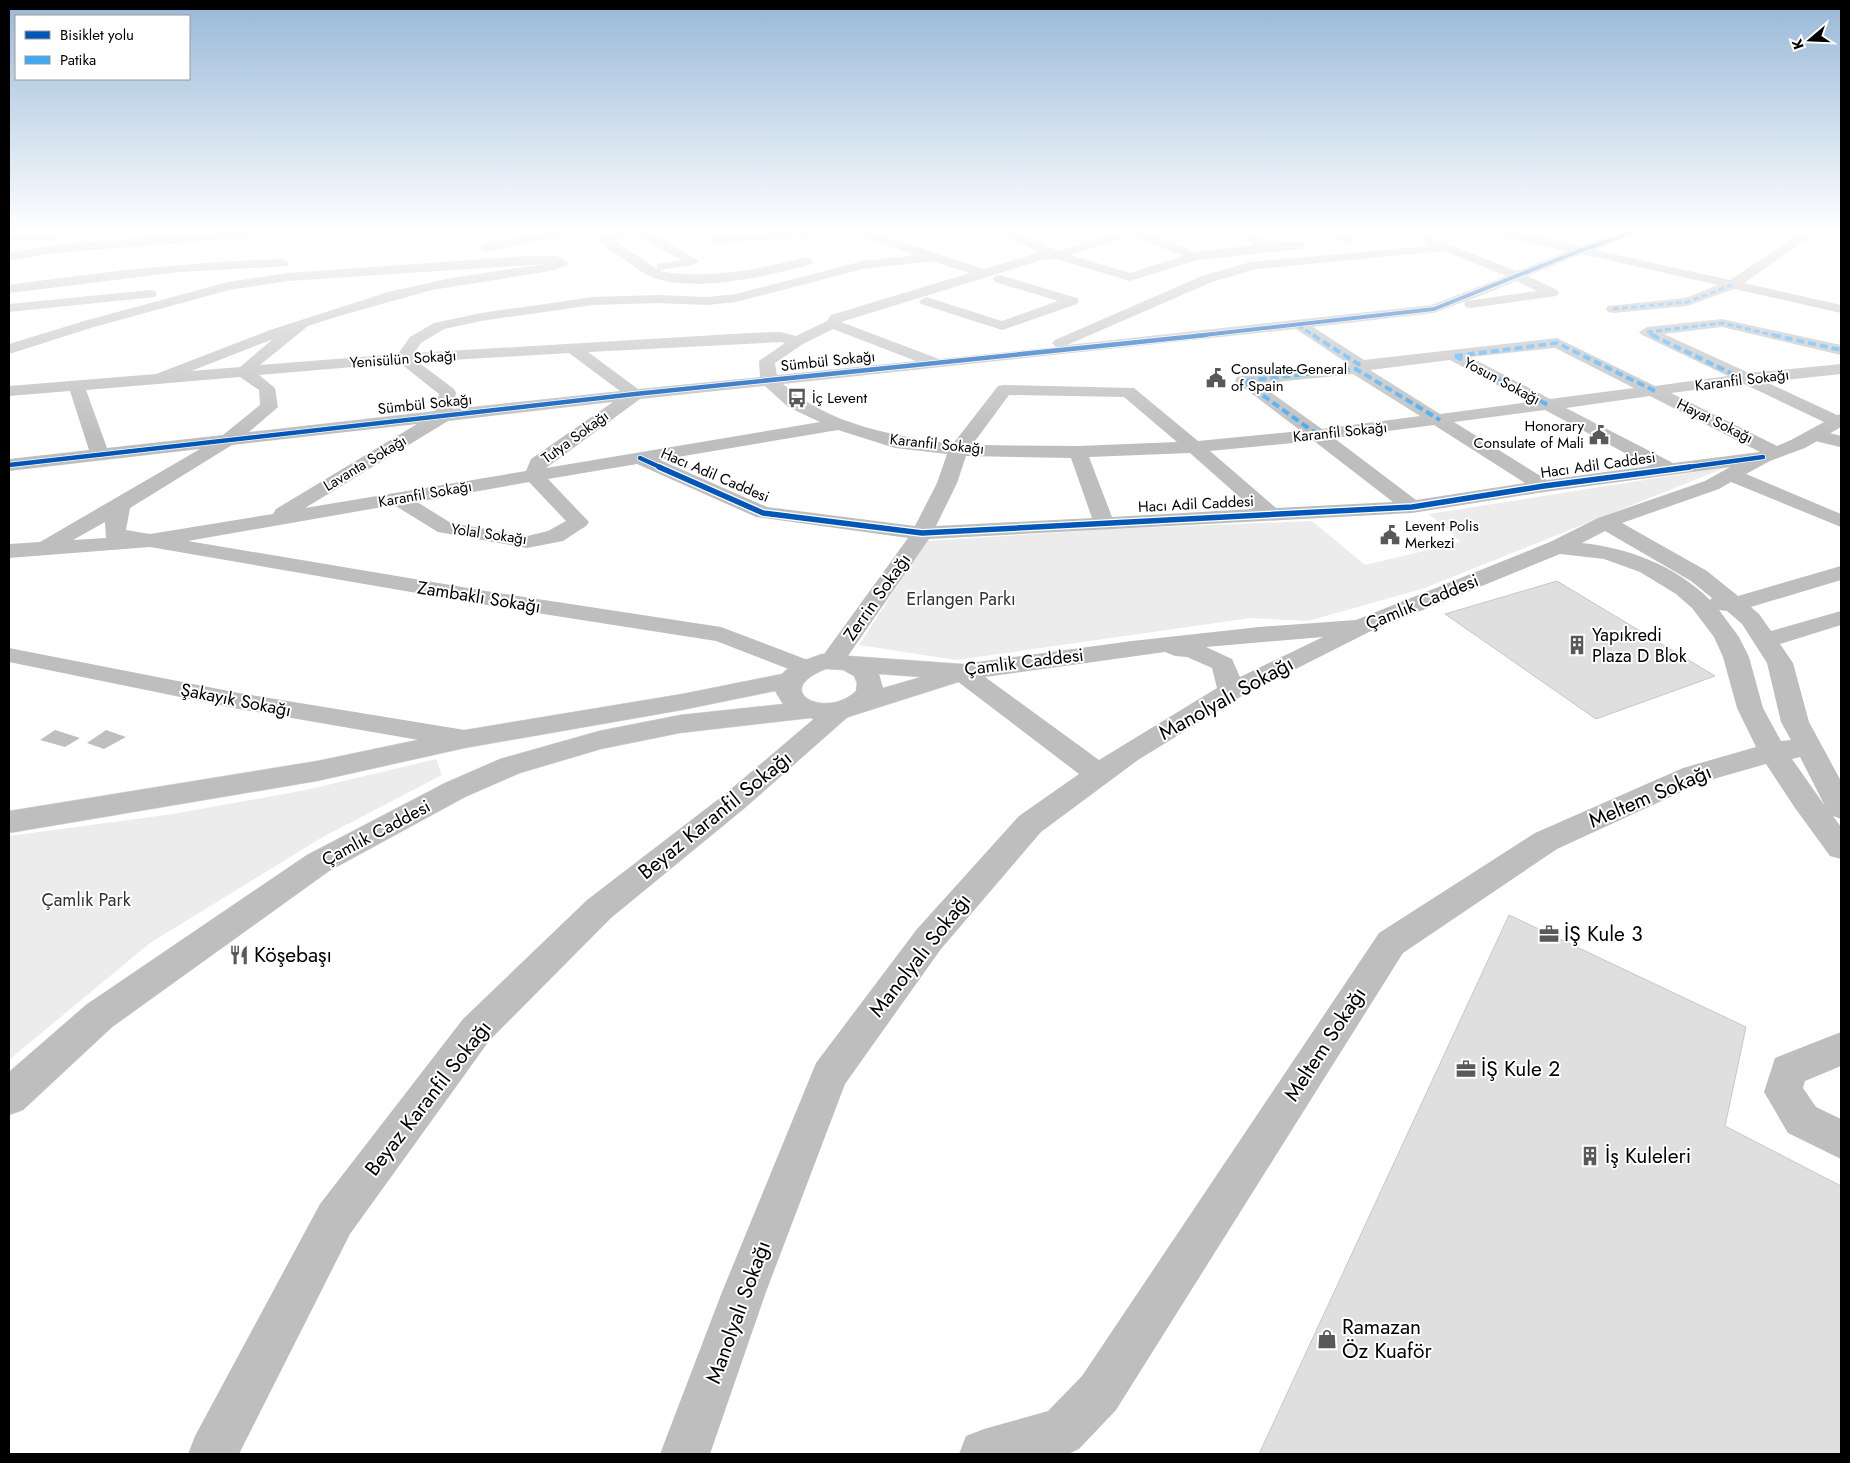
<svg xmlns="http://www.w3.org/2000/svg" width="1850" height="1463" font-family="Jost,sans-serif">
  <style>
    .green { fill: #ececec }
    .water { fill: #bfbfbf }
    .building { fill: #dfdfdf; stroke: #c7c7c7 }
    .lines { fill: none; stroke-linecap: round; stroke-linejoin: round }
    .major-casing { stroke: #dbdbdb; stroke-width: 1 }
    .minor { fill: #bebebe; fill-rule: evenodd }
    .major { fill: #bebebe; fill-rule: evenodd }
    .quiet-far1 { stroke: #3fa9f5; stroke-width: 3; stroke-dasharray: 6 3; stroke-linecap: butt }
    .quiet { stroke: #3fa9f5; stroke-width: 4; stroke-dasharray: 8 4; stroke-linecap: butt }
    .cycleway-far2-casing { stroke: #fff; stroke-width: 5 }
    .cycleway-far1-casing { stroke: #fff; stroke-width: 6 }
    .cycleway-casing { stroke: #fff; stroke-width: 8 }
    .cycleway-far2 { stroke: #0057b8; stroke-width: 4 }
    .cycleway-far1 { stroke: #0057b8; stroke-width: 4.5 }
    .cycleway { stroke: #0057b8; stroke-width: 5.5 }
    .labels { text-anchor: middle; stroke-width: 4; stroke-linejoin: round; paint-order: stroke }
    .far-street-label { font-size: 15px; fill: #000; stroke: #fff }
    .far-poi-label { font-size: 15px; fill: #000; stroke: #fff; text-anchor: start }
    .street-label { font-size: 18px; fill: #000; stroke: #fff }
    .park-label { font-size: 18px; fill: #333; stroke: #fff }
    .poi-label { font-size: 18px; fill: #000; stroke: #fff; text-anchor: start }
    .near-street-label { font-size: 21px; fill: #000; stroke: #fff }
    .near-poi-label { font-size: 21px; fill: #000; stroke: #fff; text-anchor: start }
  </style>
  <rect width="100%" height="100%" fill="#fff"/>
  <g class="green">
    <polygon points="1727,467 1422,589 1308,621 1251,618 956,660 859,645 926,541 1114,529 1312,521 1365,565 1461,542 1429,514"/>
    <polygon points="436,759 442,775 321,838 150,943 9,1060 9,836 173,814 306,790"/>
  </g>
  <g class="water">
    <polygon points="55,730 80,738 65,747 40,740"/>
    <polygon points="106,730 126,737 104,749 87,743"/>
  </g>
  <g class="building">
    <polygon points="1557,581 1715,676 1596,719 1445,614"/>
    <polygon points="1509,915 1746,1027 1725,1126 1841,1186 1841,1454 1259,1454"/>
  </g>
  <g class="lines">
    <defs>
      <g id="major">
        <polygon points="1814,430 1841,436 1841,447 1808,439 1805,435 1808,431"/>
        <path d="M822,654l140,10 9,2 4,6 -4,6 -132,42 -18,1 -11,-3 -130,15 -79,16 -81,24 -55,24 -136,74 -217,156 -89,83 -14,5v-43l77,-67 221,-150 138,-72 55,-24 99,-28 81,-16 103,-11 -8,-13 -93,19 -217,38 -148,33 -308,52v-22l308,-50 148,-31 217,-36 100,-20 9,-9zM826,669l17,1 11,6 3,7 -1,8c-30,29 -87,0 -30,-22zM879,674l42,3 -38,11z"/>
      </g>
    </defs>
    <use href="#major" class="major-casing"/>
    <g class="minor">
      <polygon points="229,231 281,231 275,235 55,253 9,261 9,253 55,245"/>
      <polygon points="550,231 575,231 569,235 485,252 479,248 485,244"/>
      <path d="M617,231h20l-24,9 44,29v-5l24,-4 -41,-22 -2,-3 5,-4h16l-5,4 45,26 -6,4 -34,5 5,2c48,7 97,-3 143,-15l6,4 -1,3c-44,12 -111,28 -155,15 -13,-4 -25,-14 -36,-22 -8,-5 -18,-11 -24,-18l2,-3z"/>
      <path d="M787,231h81l116,38 56,-17 -47,-21h17l48,20 63,-20h19l56,21 59,-7 -24,-14h16l24,12 30,-2 6,4 -6,4 -104,11 -67,21 -74,-22 -14,1 -201,62 98,37 117,-12 -4,-4 3,-3 147,-64 48,-14 179,-16 -9,-6 6,-4 91,35 51,-20 -76,-17 -2,-3h23l67,15 44,-15h18l-47,19 135,30 74,-49h14l-74,52 97,22v8l-107,-24 -47,17 -74,7 -5,-1 -2,-3 2,-3 77,-8 33,-13 -136,-31 -54,22 29,14 2,3 -2,3 -86,12 -5,-1 -2,-3 2,-3 -32,12 -121,14 51,33 193,-22 98,48 73,-10 -86,-41 -3,-3 8,-5 75,-8 119,26v10l-119,-28 -58,7 85,39 92,-9v10l-75,8 71,33 4,-1v13l-36,21 -35,13 -24,13 95,40v13l-110,-45 -12,7 -97,34 85,48 31,25 103,-30v14l-90,27 8,7 12,17 70,-20v14l-61,19 13,19 16,59 32,59v38l-8,-3 8,11v32l-11,-3 -35,-48 -29,-44 -63,18 -146,67 -154,104 -287,457 -37,39 -11,5h-109l7,-18 18,-7 64,-18 34,-35 297,-443 156,-100 148,-65 73,-21 -19,-39 -14,-51 -9,-20 -22,-29 -16,-14 -36,-22 -36,-13 -44,-5 -191,78 -129,65 -102,63 -97,72 -100,117 -96,135 -79,208 -56,162h-50l62,-162 94,-229 101,-134 102,-113 60,-42 -126,-96 -4,-6 4,-6 9,-2 170,-23 127,-14 97,-7 194,-78 48,-24 107,-37 25,-14 -186,25 -132,21 -483,26 -88,127 -9,3 -9,-3 -4,-5 89,-123 -152,-21 -119,-53 -89,15 41,43 -3,4 -23,15 -36,7 -89,-16 -44,-27 -206,36 310,52 223,34 92,35 4,5 -4,5 -9,3 -88,-34 -218,-34 -348,-60 -141,11v-14l31,-2 160,-93 -191,22v-12l80,-9 -19,-59 -61,5v-10l147,-12 114,-44 118,-38 63,-14 94,-14 -257,17 -59,9 -135,37 -85,27v-10l75,-23 144,-39 60,-9 240,-17h29l11,7 -1,3 -17,5 -118,19 -93,26 -31,10 -48,39 138,-11 12,-17 24,-14 47,-10 112,-16 65,-2 49,2 29,-3 127,-33 52,-6 -62,-21 -139,9 -6,-4 6,-4zM1131,236l52,20 -53,17 -60,-18zM1444,251l62,25 -75,29 -364,40 145,-63 44,-13zM932,261l38,12 -139,42 -4,6 -31,15 -15,-4 -32,1 -335,20 7,-10 23,-14 37,-8 112,-16 65,-2 49,2 29,-3 127,-33zM1517,281l20,10 -70,10zM833,329l83,32 -139,14 -2,-12 28,-19zM1296,329l54,36 -107,11 -6,1 -2,4 66,50 -103,10 -64,-53 -130,-3 -6,1 -45,58c-59,-8 -124,-19 -170,-60zM273,339l-33,28 -49,4zM781,342l4,1 -26,18 1,16 -122,12 -50,-37zM1555,348l79,40 -84,11 -80,-42zM569,353l51,38 -167,18 3,-16 -2,-4 -36,-27zM1450,360l79,42 -89,12 -70,-44zM400,363l39,31 -4,17 -186,21 29,-25 -3,-19 -16,-13zM1353,374l67,42 -98,13 -63,-45zM240,377l19,13 1,15 -37,30 -116,13 -21,-58zM1744,384l80,38 -33,18 -14,6 -106,-53zM765,386l23,21 32,15 -274,46 94,-69zM1009,395l115,2 53,45 -99,4 -106,-1zM1650,396l110,56 -87,11 -107,-55zM613,402l-82,57 -5,12 -221,37 143,-87zM1545,410l104,56 -102,14 -93,-58zM417,424l-141,85 -3,5 -123,20 -24,-4 4,-22 102,-63zM1434,425l91,58 -109,17 -82,-62zM838,430l57,18 52,6 -10,29 -22,43 -148,-19 -107,-47zM1314,441l79,61 -117,6 -66,-57zM1190,453l63,56 -141,8 -23,-60zM966,456l105,2 21,60 -156,8 21,-43zM529,482l37,39 -18,10 -21,5 -76,-13 -34,-21zM105,522l1,16 -33,2zM1605,531l86,50 21,17 -2,2c-34,-34 -81,-52 -128,-57zM1719,610l8,1 15,13 25,39 14,59 10,18 -10,1 -18,-33 -14,-51 -10,-20zM1323,637l-83,40 -8,-18 -26,-12zM1165,652l10,4 12,1 25,11 5,20 -118,72 -114,-83zM1800,757l25,49 -33,-47z"/>
      <polygon points="1322,231 1338,231 1356,241 1350,245"/>
      <polygon points="9,232 54,232 60,236 54,240 9,240"/>
      <path d="M283,259l6,4 -1,3 -108,6 -171,21v-8c91,-13 182,-23 274,-26z"/>
      <polygon points="1000,275 1077,298 1079,301 1077,304 1002,330 921,304 919,301 926,297 1002,321 1058,301 995,282 993,279 995,276"/>
      <polygon points="150,290 155,291 157,294 155,297 9,312 9,304"/>
      <polygon points="9,648 239,693 465,730 475,733 479,739 475,745 465,748 239,709 9,662"/>
      <polygon points="839,702 848,705 852,711 848,717 745,808 611,918 489,1041 350,1234 239,1454 188,1454 195,1436 320,1204 463,1019 587,900 725,794 830,705"/>
      <polygon points="1841,1032 1841,1066 1805,1081 1803,1088 1816,1107 1841,1119 1841,1159 1788,1133 1764,1092 1775,1058"/>
    </g>
    <use href="#major" class="major"/>
    <g class="quiet-far1">
      <polyline points="1613,309 1687,302 1732,285"/>
      <polyline points="1298,325 1315,336"/>
      <polyline points="1655,336 1647,332 1722,323 1778,336"/>
    </g>
    <g class="quiet">
      <polyline points="1313,335 1363,367"/>
      <polyline points="1652,335 1743,379"/>
      <polyline points="1773,335 1841,350"/>
      <polyline points="1455,356 1557,343 1655,391"/>
      <polyline points="1455,356 1550,406"/>
      <polyline points="1318,435 1243,381 1356,369 1440,420"/>
    </g>
    <defs>
      <polyline id="cycleway-far2" points="1195,336 1434,309 1579,251 1636,231"/>
      <g id="cycleway-far1">
        <polyline points="640,458 662,468"/>
        <polyline points="9,465 635,394 1206,335"/>
        <polyline points="1681,468 1763,457"/>
      </g>
      <polyline id="cycleway" points="659,467 763,513 922,533 1412,507 1544,486 1690,467"/>
    </defs>
    <use href="#cycleway-far2" class="cycleway-far2-casing"/>
    <use href="#cycleway-far1" class="cycleway-far1-casing"/>
    <use href="#cycleway" class="cycleway-casing"/>
    <use href="#cycleway-far2" class="cycleway-far2"/>
    <use href="#cycleway-far1" class="cycleway-far1"/>
    <use href="#cycleway" class="cycleway"/>
  </g>
  <linearGradient id="sky" x2="0" y2="1"><stop stop-color="#97b8d8"/><stop offset="0.53" stop-color="#fff"/><stop offset="1" stop-color="#fff" stop-opacity="0"/></linearGradient>
  <rect width="1850" height="436" fill="url(#sky)"/>
  <defs>
    <symbol id="civic-bare" viewBox="-9 -9 18 18"><path d="M-.6-6.5H3V-4.5H.6V-3L4-1V1h2V6H-6V1h2V-1L-.6-3ZM-1.2 2.5V6h2.4V2.5Z" fill="#595959" stroke="#fff" stroke-width="2.5" paint-order="stroke"/></symbol>
    <symbol id="bus-bare" viewBox="-9 -9 18 18"><path d="M-5-6H5V4H4V6H2V4H-2V6H-4V4H-5ZM-3.5-4V0h7V-4ZM-3.5 1.2v1.5H-2V1.2ZM2 1.2v1.5H3.5V1.2Z" fill="#595959" stroke="#fff" stroke-width="2.5" paint-order="stroke"/></symbol>
    <symbol id="building-bare" viewBox="-9 -9 18 18"><path d="M-4-6H4V6H1V3H-1V6H-4ZM-2.5-4.3h1.7v1.8h-1.7ZM.8-4.3h1.7v1.8H.8ZM-2.5-1h1.7V.8h-1.7ZM.8-1h1.7V.8H.8Z" fill="#595959" stroke="#fff" stroke-width="2.5" paint-order="stroke"/></symbol>
    <symbol id="office-bare" viewBox="-9 -9 18 18"><path d="M-6-3h4V-5.5h4V-3h4V5H-6ZM-1-4.5V-3h2v-1.5ZM-6 0V1H6V0Z" fill="#595959" stroke="#fff" stroke-width="2.5" paint-order="stroke"/></symbol>
    <symbol id="restaurant-bare" viewBox="-9 -9 18 18"><path d="M-5-6h1v4h1v-4h1v4h1v-4h1v5L-1.5 .5V6h-2V.5L-5-1ZM5-6V6H3V1.5H1.5Q1.5-4 5-6Z" fill="#595959" stroke="#fff" stroke-width="2.5" paint-order="stroke"/></symbol>
    <symbol id="shop-bare" viewBox="-9 -9 18 18"><path d="M-5-2.5h2.3a2.7 3.5 0 0 1 5.4 0H5L5.5 6h-11ZM-1.5-2.5h3a1.5 2.3 0 0 0-3 0Z" fill="#595959" stroke="#fff" stroke-width="2.5" paint-order="stroke"/></symbol>
  </defs>
  <g fill-rule="evenodd">
    <use href="#civic-bare" x="1202" y="364" width="28" height="28"/>
    <use href="#bus-bare" x="783" y="384" width="28" height="28"/>
    <use href="#civic-bare" x="1585" y="421" width="28" height="28"/>
    <use href="#civic-bare" x="1376" y="521" width="28" height="28"/>
    <use href="#building-bare" x="1563" y="631" width="28" height="28"/>
    <use href="#office-bare" x="1535" y="920" width="28" height="28"/>
    <use href="#restaurant-bare" x="225" y="941" width="28" height="28"/>
    <use href="#office-bare" x="1452" y="1055" width="28" height="28"/>
    <use href="#building-bare" x="1576" y="1142" width="28" height="28"/>
    <use href="#shop-bare" x="1313" y="1325" width="28" height="28"/>
  </g>
  <g class="labels">
    <g class="far-street-label">
      <text transform="translate(403 359) rotate(-4)" y="5">Yenisülün Sokağı</text>
      <text transform="translate(828 361) rotate(-6)" y="5">Sümbül Sokağı</text>
      <text transform="translate(1742 380) rotate(-7)" y="5">Karanfil Sokağı</text>
      <text transform="translate(1502 381) rotate(28)" y="5">Yosun Sokağı</text>
      <text transform="translate(425 404) rotate(-6)" y="5">Sümbül Sokağı</text>
      <text transform="translate(1715 421) rotate(26)" y="5">Hayat Sokağı</text>
      <text transform="translate(1340 432) rotate(-6)" y="5">Karanfil Sokağı</text>
      <text transform="translate(575 437) rotate(-36)" y="5">Tutya Sokağı</text>
      <text transform="translate(937 444) rotate(6)" y="5">Karanfil Sokağı</text>
      <text transform="translate(365 463) rotate(-31)" y="5">Lavanta Sokağı</text>
      <text transform="translate(1598 465) rotate(-8)" y="5">Hacı Adil Caddesi</text>
      <text transform="translate(715 475) rotate(23)" y="5">Hacı Adil Caddesi</text>
      <text transform="translate(425 494) rotate(-10)" y="5">Karanfil Sokağı</text>
      <text transform="translate(1196 504) rotate(-3)" y="5">Hacı Adil Caddesi</text>
      <text transform="translate(489 534) rotate(8)" y="5">Yolal Sokağı</text>
    </g>
    <g class="far-poi-label">
      <text x="1231" y="374">Consulate-General<tspan x="1231" dy="17">of Spain</tspan></text>
      <text x="812" y="403">İç Levent</text>
      <text x="1584" y="431" text-anchor="end">Honorary<tspan x="1584" dy="17">Consulate of Mali</tspan></text>
      <text x="1405" y="531">Levent Polis<tspan x="1405" dy="17">Merkezi</tspan></text>
    </g>
    <g class="street-label">
      <text transform="translate(479 597) rotate(9)" y="6">Zambaklı Sokağı</text>
      <text transform="translate(877 597) rotate(-55)" y="6">Zerrin Sokağı</text>
      <text transform="translate(1422 602) rotate(-22)" y="6">Çamlık Caddesi</text>
      <text transform="translate(1024 662) rotate(-7)" y="6">Çamlık Caddesi</text>
      <text transform="translate(236 700) rotate(11)" y="6">Şakayık Sokağı</text>
      <text transform="translate(376 833) rotate(-28)" y="6">Çamlık Caddesi</text>
    </g>
    <g class="park-label">
      <text x="961" y="605">Erlangen Parkı</text>
      <text x="86" y="906">Çamlık Park</text>
    </g>
    <g class="poi-label">
      <text x="1592" y="641">Yapıkredi<tspan x="1592" dy="21">Plaza D Blok</tspan></text>
    </g>
    <g class="near-street-label">
      <text transform="translate(1226 698) rotate(-29)" y="7">Manolyalı Sokağı</text>
      <text transform="translate(1650 796) rotate(-23)" y="7">Meltem Sokağı</text>
      <text transform="translate(715 815) rotate(-39)" y="7">Beyaz Karanfil Sokağı</text>
      <text transform="translate(920 955) rotate(-52)" y="7">Manolyalı Sokağı</text>
      <text transform="translate(1325 1044) rotate(-57)" y="7">Meltem Sokağı</text>
      <text transform="translate(428 1098) rotate(-52)" y="7">Beyaz Karanfil Sokağı</text>
      <text transform="translate(738 1312) rotate(-70)" y="7">Manolyalı Sokağı</text>
    </g>
    <g class="near-poi-label">
      <text x="1564" y="941">İŞ Kule 3</text>
      <text x="254" y="962">Köşebaşı</text>
      <text x="1481" y="1076">İŞ Kule 2</text>
      <text x="1605" y="1163">İş Kuleleri</text>
      <text x="1342" y="1334">Ramazan<tspan x="1342" dy="24">Öz Kuaför</tspan></text>
    </g>
  </g>
  <rect width="1850" height="1463" fill="none" stroke="#000000" stroke-width="20"/>
  <rect x="15" y="15" width="175" height="65" fill="#ffffff" stroke="#999999"/>
  <rect x="25" y="31" width="25" height="8" fill="#0057b8" stroke="#999999"/>
  <text x="60" y="40" font-size="15" fill="#000000">Bisiklet yolu</text>
  <rect x="25" y="56" width="25" height="8" fill="#3fa9f5" stroke="#999999"/>
  <text x="60" y="65" font-size="15" fill="#000000">Patika</text>
  <g transform="translate(1810 40) rotate(251)" stroke="#ffffff" stroke-width="4" paint-order="stroke">
  <path d="M0-4L9 19L0 12L-9 19Z" fill="#000000"/>
  <text y="-8" font-size="14" font-weight="bold" text-anchor="middle" fill="#000000">K</text>
  </g>
</svg>
